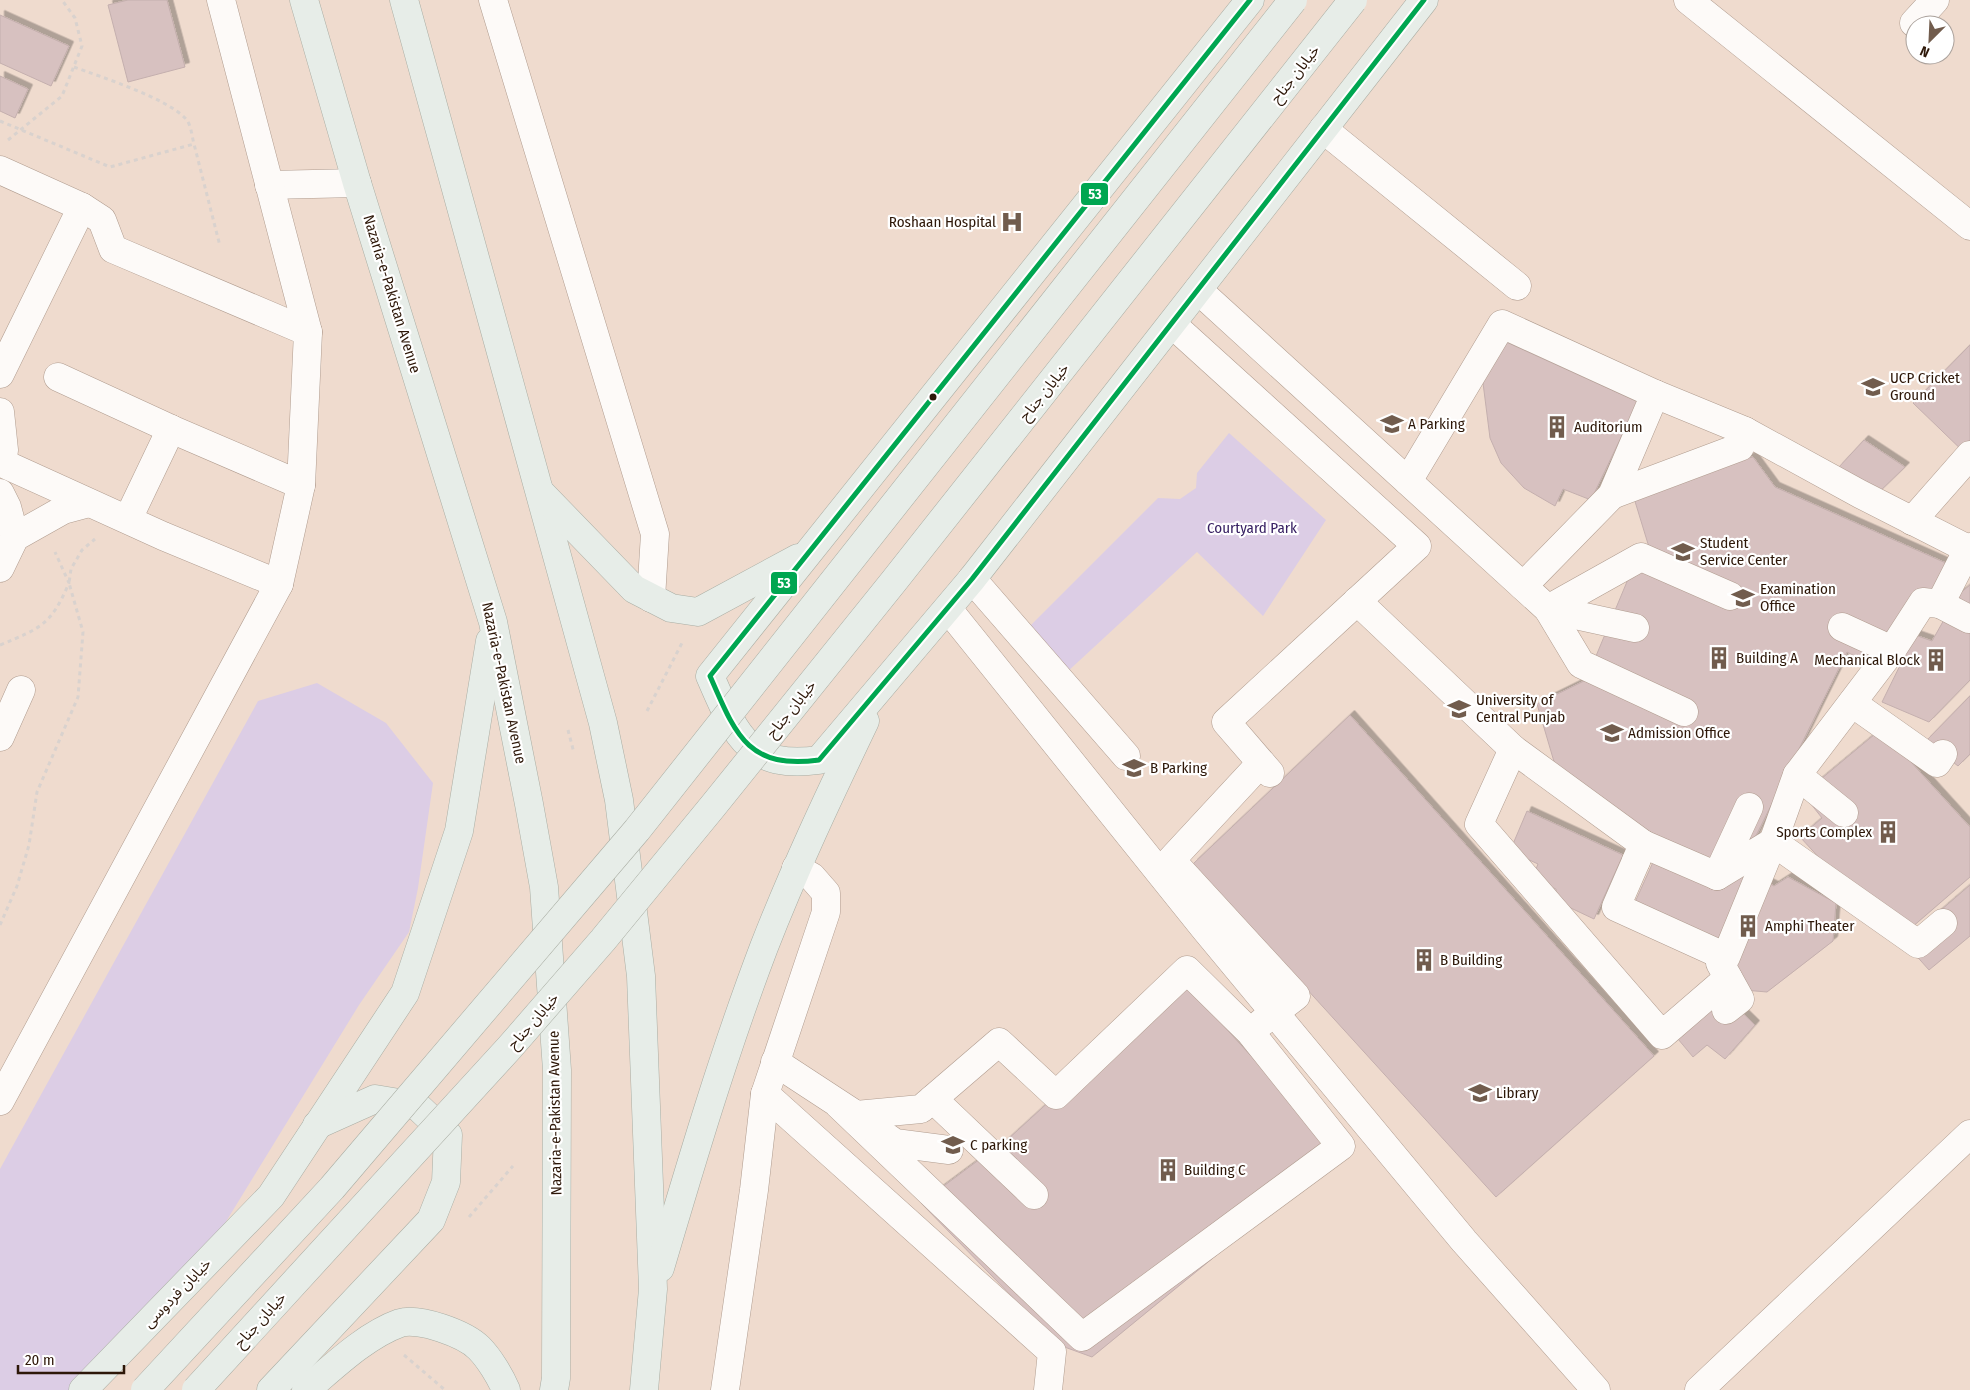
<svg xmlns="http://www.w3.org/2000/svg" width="1970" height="1390" font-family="'Fira Sans Condensed','Noto Sans Arabic',sans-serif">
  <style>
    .green { fill: #dccde5 }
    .building { fill: #d7c1c0; stroke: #c4afae; filter: url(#shadow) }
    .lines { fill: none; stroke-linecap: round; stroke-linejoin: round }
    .minor-casing { stroke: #b09c8f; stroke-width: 29 }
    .major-casing { stroke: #a9ada3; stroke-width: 29 }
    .path { stroke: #d9d2ce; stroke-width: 3; stroke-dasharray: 4 4; stroke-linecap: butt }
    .minor { stroke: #fdfaf8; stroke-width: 28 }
    .major { stroke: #e7ede8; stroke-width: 28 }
    .major-bridge-casing { stroke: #a9ada3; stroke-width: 29; stroke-linecap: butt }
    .major-bridge { stroke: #e7ede8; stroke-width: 28 }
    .bus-1-casing { stroke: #fff; stroke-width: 9 }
    .bus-1 { stroke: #00a651; stroke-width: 5 }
    .bus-dot { fill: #2d1708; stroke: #fff; stroke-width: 2 }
    .labels { text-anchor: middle; stroke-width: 4.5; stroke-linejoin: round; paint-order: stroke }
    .street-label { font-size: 15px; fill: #2d1708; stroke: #fff }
    .poi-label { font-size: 15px; fill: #2d1708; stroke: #fff; text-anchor: start }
    .park-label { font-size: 15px; fill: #382163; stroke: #fff }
    .line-badge { stroke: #fff; stroke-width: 2 }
    .badge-label { font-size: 14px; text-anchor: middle; font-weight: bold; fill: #fff }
  </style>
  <defs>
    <filter id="shadow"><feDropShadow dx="4.5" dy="-4.5" stdDeviation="0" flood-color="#0004"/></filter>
  </defs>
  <rect width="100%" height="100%" fill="#efdbce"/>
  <g class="green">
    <polygon points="1229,433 1326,520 1263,616 1197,552 1066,673 1025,631 1158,498 1180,499 1196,488 1197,473"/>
    <polygon points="317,683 386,723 433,783 418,888 409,932 359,1005 211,1246 80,1390 0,1390 0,1169 258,701"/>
  </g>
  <g class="building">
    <polygon points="128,0 167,0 185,67 128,82 108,5"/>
    <polygon points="0,15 69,46 51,86 0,63"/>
    <polygon points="0,76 28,89 15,118 0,111"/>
    <polygon points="1493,336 1638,402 1591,500 1563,489 1555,506 1524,488 1501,463 1490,438 1483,383 1486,358"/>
    <polygon points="1970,345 1970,458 1913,403"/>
    <polygon points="1864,440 1905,467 1875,496 1838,468"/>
    <polygon points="1753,457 1775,487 1957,568 1872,665 1847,652 1745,858 1711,867 1563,792 1537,704 1586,680 1631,572 1652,557 1630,485"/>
    <polygon points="1970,585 1970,680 1929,722 1882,702 1915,635 1932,641 1945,618 1953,599"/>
    <polygon points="1970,696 1970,754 1958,766 1926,741"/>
    <polygon points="1350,715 1654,1056 1496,1197 1193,864"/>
    <polygon points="1881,729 1970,827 1970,877 1896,941 1800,837 1822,818 1803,794"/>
    <polygon points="1527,811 1623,855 1594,919 1556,901 1556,889 1532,879 1538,864 1510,851"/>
    <polygon points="1654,860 1743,870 1774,886 1788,877 1836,903 1833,941 1767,992 1732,989 1737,963 1631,911"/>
    <polygon points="1970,885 1970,936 1929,970 1904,942"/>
    <polygon points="1182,980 1340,1154 1092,1357 1059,1345 921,1203 988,1153 995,1151"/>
    <polygon points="1719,990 1755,1025 1725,1059 1707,1045 1693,1057 1673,1033"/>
  </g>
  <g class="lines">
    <defs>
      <g id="minor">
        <polyline points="493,0 655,534 651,598"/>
        <polyline points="1688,0 1970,226"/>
        <polyline points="1914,23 1935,0"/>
        <polyline points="1323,129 1517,286"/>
        <polyline points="0,170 82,207 102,220 113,249 308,332"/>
        <polyline points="269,185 357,183"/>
        <polyline points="1198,290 1548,609 1581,664 1684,712"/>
        <polyline points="1172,324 1417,546 1226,722 1270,773"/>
        <polyline points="0,374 82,207"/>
        <polyline points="58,377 171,429 301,485"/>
        <polyline points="0,412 4,450 2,463"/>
        <polyline points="1745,431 1860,494 1968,549 1970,547"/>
        <polyline points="0,462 163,536 279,584"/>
        <polyline points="1408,481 1502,324 1655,394 1612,495 1523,586"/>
        <polyline points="0,493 7,507 15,537"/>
        <polyline points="1612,495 1740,447 1745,431 1655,394"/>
        <polyline points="128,519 171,429"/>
        <polyline points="1912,521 1970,455"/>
        <polyline points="1968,549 1940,604 1969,619"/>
        <polyline points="0,568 15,537 63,510 89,503"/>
        <polyline points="972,579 1126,756"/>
        <polyline points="1357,601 1513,749 1479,824 1662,1035 1728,978"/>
        <polyline points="948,609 1205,929 1464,1241 1596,1390"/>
        <polyline points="1548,609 1641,557 1730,596"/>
        <polyline points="1548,609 1635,628"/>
        <polyline points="1842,627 1892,650 1923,602 1940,604"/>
        <polyline points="1852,703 1937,763 1943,754"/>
        <polyline points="0,737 21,690"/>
        <polyline points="1513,749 1643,844"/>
        <polyline points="1797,775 1773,842 1918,944 1943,923"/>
        <polyline points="1749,807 1717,876 1773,842"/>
        <polyline points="1844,813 1797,775 1892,650"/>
        <polyline points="1636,861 1616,907 1726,957 1773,842"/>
        <polyline points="1636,861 1643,844 1717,876"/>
        <polyline points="1720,963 1740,999 1726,1010"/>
        <polyline points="1261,1023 1296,996 1171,860 1261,763"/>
        <polyline points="775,1062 856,1115 921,1109 999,1042 1056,1095 1187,970 1250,1032 1341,1146 1082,1337 838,1104"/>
        <polyline points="765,1094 1052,1352 1048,1390"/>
        <polyline points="933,1099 1034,1195"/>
        <polyline points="0,1101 279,584 301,485 308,332 221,0"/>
        <polyline points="875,1129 895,1143 949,1150"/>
        <polyline points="725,1390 754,1190 765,1094 826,912 826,893 812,877 796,868"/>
        <polyline points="1699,1390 1970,1134"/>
      </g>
      <g id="major">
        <polyline points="304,0 357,183 493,622 529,804 544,887 557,1070 556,1378 554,1390"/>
        <polyline points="404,0 603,723 619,800 641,976 653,1289 644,1390"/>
        <path d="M1250,0l-540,676c25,57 37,94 109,84l153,-181 452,-579"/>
        <polyline points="541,493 634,589 671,608 698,612 798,558"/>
        <path d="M660,1268c32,-108 64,-216 104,-321 30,-77 65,-151 101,-226"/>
        <polyline points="83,1390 271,1196 405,993 459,831 490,641"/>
        <polyline points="271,1390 431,1220 446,1182 448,1135 417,1106 375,1099 317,1125"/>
        <path d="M306,1390c27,-23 60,-55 94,-67 19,-6 65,11 79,25 10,10 21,28 27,42"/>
      </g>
    </defs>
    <use href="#minor" class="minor-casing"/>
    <use href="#major" class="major-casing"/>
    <g class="path">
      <path d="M74,67c27,10 93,31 112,52 5,5 6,18 8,25"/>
      <polyline points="0,121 110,167 194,144 220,246"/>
      <polyline points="8,140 62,96 82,46 75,18 62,0"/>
      <path d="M0,645c41,-17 51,-20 69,-62l-14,-31"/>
      <polyline points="647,711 683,641"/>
      <polyline points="568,730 574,753"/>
      <polyline points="0,925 17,886 29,845 37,792 78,697 83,632 69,583 71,569 82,550 95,539"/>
      <polyline points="469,1217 513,1166"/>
      <polyline points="404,1355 445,1390"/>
    </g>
    <use href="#minor" class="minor"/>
    <use href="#major" class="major"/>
    <defs>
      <g id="major-bridge">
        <polyline points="145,1390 332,1188 637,830 1293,0"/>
        <polyline points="196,1390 510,1047 603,940 713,806 894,581 1353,0"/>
      </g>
    </defs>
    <use href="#major-bridge" class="major-bridge-casing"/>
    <use href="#major-bridge" class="major-bridge"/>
    <defs>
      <path id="bus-1" d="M1250,0l-540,676c25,57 37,94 109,84l153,-181 452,-579"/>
    </defs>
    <use href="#bus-1" class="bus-1-casing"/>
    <use href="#bus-1" class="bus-1"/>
  </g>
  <defs>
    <symbol id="hospital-bare" viewBox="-9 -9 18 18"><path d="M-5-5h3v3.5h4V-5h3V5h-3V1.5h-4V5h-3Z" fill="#715c4d" stroke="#fff" stroke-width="2.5" paint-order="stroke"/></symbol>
    <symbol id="university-bare" viewBox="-9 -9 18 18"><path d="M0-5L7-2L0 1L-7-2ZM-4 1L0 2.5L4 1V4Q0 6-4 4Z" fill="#715c4d" stroke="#fff" stroke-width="2.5" paint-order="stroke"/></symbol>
    <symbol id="building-bare" viewBox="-9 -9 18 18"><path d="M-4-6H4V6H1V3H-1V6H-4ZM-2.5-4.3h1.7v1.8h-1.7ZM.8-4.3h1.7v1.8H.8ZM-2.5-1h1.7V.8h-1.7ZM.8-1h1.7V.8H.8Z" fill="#715c4d" stroke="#fff" stroke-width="2.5" paint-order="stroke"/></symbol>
  </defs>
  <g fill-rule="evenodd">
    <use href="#hospital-bare" x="996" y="206" width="32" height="32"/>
    <use href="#university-bare" x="1857" y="371" width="32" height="32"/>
    <use href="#university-bare" x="1376" y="408" width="32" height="32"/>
    <use href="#building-bare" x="1541" y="411" width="32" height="32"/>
    <use href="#university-bare" x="1667" y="536" width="32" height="32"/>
    <use href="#university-bare" x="1727" y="582" width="32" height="32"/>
    <use href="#building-bare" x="1703" y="642" width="32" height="32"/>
    <use href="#building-bare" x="1920" y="644" width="32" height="32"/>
    <use href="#university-bare" x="1443" y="693" width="32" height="32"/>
    <use href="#university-bare" x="1596" y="717" width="32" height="32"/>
    <use href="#university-bare" x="1118" y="752" width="32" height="32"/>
    <use href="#building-bare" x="1872" y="816" width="32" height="32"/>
    <use href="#building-bare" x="1732" y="910" width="32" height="32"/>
    <use href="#building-bare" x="1408" y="944" width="32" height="32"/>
    <use href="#university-bare" x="1464" y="1077" width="32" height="32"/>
    <use href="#university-bare" x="937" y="1129" width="32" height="32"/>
    <use href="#building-bare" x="1152" y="1154" width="32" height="32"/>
  </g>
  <circle class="bus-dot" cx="933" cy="397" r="4.5"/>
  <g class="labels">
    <g class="street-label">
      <text transform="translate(1295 74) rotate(-52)" y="5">خیابان جناح</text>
      <text transform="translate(392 294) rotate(73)" y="5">Nazaria-e-Pakistan Avenue</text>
      <text transform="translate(1044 392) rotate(-51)" y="5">خیابان جناح</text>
      <text transform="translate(504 683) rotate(78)" y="5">Nazaria-e-Pakistan Avenue</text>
      <text transform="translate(791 709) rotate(-51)" y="5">خیابان جناح</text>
      <text transform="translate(533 1021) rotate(-49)" y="5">خیابان جناح</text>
      <text transform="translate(555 1113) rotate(-91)" y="5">Nazaria-e-Pakistan Avenue</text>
      <text transform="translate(177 1293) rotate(-46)" y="5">خیابان فردوسی</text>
      <text transform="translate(260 1320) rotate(-48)" y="5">خیابان جناح</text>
    </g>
    <g class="poi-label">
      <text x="996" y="227" text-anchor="end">Roshaan Hospital</text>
      <text x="1890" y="383">UCP Cricket<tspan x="1890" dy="17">Ground</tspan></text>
      <text x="1408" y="429">A Parking</text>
      <text x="1574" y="432">Auditorium</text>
      <text x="1700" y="548">Student<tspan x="1700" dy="17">Service Center</tspan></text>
      <text x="1760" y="594">Examination<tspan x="1760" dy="17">Office</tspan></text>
      <text x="1736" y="663">Building A</text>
      <text x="1920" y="665" text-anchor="end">Mechanical Block</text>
      <text x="1476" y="705">University of<tspan x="1476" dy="17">Central Punjab</tspan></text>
      <text x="1628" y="738">Admission Office</text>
      <text x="1150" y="773">B Parking</text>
      <text x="1872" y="837" text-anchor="end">Sports Complex</text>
      <text x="1765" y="931">Amphi Theater</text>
      <text x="1440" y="965">B Building</text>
      <text x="1496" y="1098">Library</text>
      <text x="970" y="1150">C parking</text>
      <text x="1184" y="1175">Building C</text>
    </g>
    <g class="park-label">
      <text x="1252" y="533">Courtyard Park</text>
    </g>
  </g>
  <g class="line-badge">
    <rect x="1080" y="182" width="29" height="24" rx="5" fill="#00a651"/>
    <rect x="770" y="571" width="28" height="24" rx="5" fill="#00a651"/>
  </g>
  <g class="badge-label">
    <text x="1095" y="199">53</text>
    <text x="784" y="588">53</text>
  </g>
  <g transform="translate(1930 40) rotate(204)"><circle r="24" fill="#ffffff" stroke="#aba29c"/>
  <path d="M0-4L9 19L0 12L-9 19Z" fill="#715c4d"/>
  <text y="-8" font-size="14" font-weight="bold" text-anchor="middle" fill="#2d1708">N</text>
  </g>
  <path d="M18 1365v8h106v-8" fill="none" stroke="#2d1708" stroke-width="2.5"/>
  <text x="25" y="1365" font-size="15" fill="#2d1708" stroke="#ffffff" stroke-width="4" paint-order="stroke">20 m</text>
</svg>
